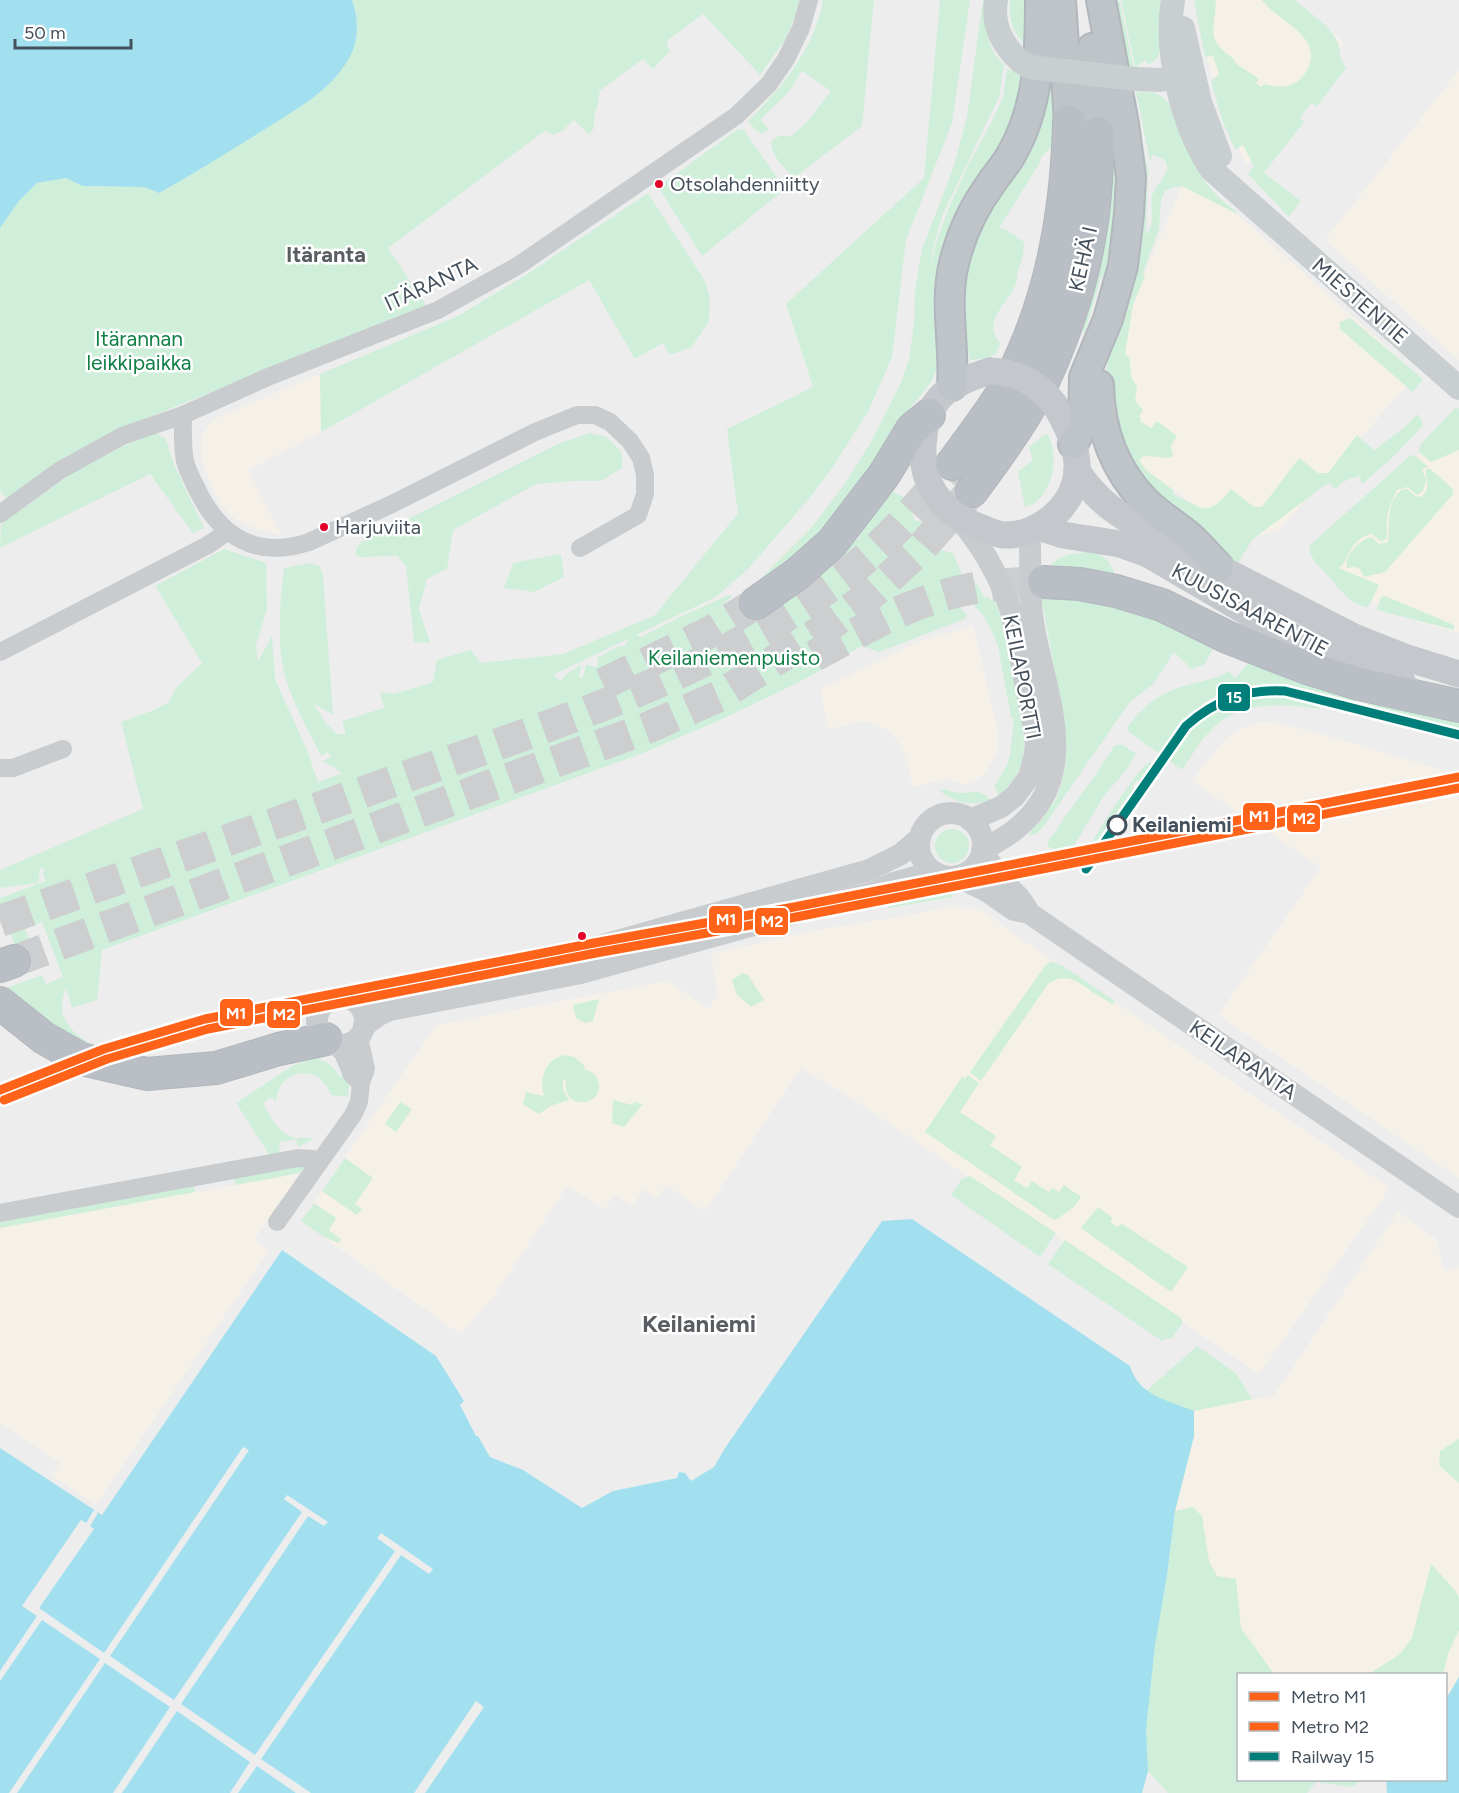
<svg xmlns="http://www.w3.org/2000/svg" width="1459" height="1793" font-family="Figtree,sans-serif">
  <style>
    .commercial { fill: #f6f1e8 }
    .green { fill: #cfefdb; fill-rule: evenodd }
    .water { fill: #a2e0f0 }
    .pier { fill: #eeeded }
    .lines { fill: none; stroke-linecap: round; stroke-linejoin: round }
    .motorway-tunnel { stroke: #ccced0; stroke-width: 32; stroke-dasharray: 32 16; stroke-linecap: butt }
    .trunk-casing { stroke: #b2b7be; stroke-width: 32 }
    .motorway-casing { stroke: #b2b7be; stroke-width: 34 }
    .minor { stroke: #c9cccf; stroke-width: 18 }
    .tertiary { stroke: #c9cccf; stroke-width: 22 }
    .secondary { stroke: #c9ced1; stroke-width: 24 }
    .primary { stroke: #c4c8cd; stroke-width: 27 }
    .trunk { stroke: #bec4c8; stroke-width: 28 }
    .motorway { stroke: #b9bfc4; stroke-width: 32 }
    .secondary-bridge { stroke: #c9ced1; stroke-width: 24 }
    .primary-bridge { stroke: #c4c8cd; stroke-width: 27 }
    .rail-1-casing { stroke: #fff; stroke-width: 14 }
    .rail-1 { stroke: #007e79; stroke-width: 9 }
    .metro-1-casing { stroke: #fff; stroke-width: 14 }
    .metro-2-casing { stroke: #fff; stroke-width: 14 }
    .metro-1 { stroke: #ff6319; stroke-width: 9 }
    .metro-2 { stroke: #ff6319; stroke-width: 9 }
    .bus-dot { fill: #e4002b; stroke: #fff; stroke-width: 2 }
    .stop-dot { fill: #fff; stroke: #44505b; stroke-width: 3 }
    .labels { text-anchor: middle; stroke-width: 5; stroke-linejoin: round; paint-order: stroke }
    .bus-label { font-size: 20px; fill: #44505b; stroke: #fff; text-anchor: start }
    .street-label { font-size: 21px; fill: #44505b; stroke: #fff }
    .park-label { font-size: 21px; fill: #117f46; stroke: #fff }
    .stop-label { font-size: 21px; font-weight: bold; fill: #44505b; stroke: #fff; text-anchor: start }
    .neighbourhood-label { font-size: 22px; font-weight: bold; fill: #595d62; stroke: #fff }
    .quarter-label { font-size: 24px; font-weight: bold; fill: #595d62; stroke: #fff }
    .line-badge { stroke: #fff; stroke-width: 2 }
    .badge-label { font-size: 16px; text-anchor: middle; font-weight: bold; fill: #fff }
  </style>
  <rect width="100%" height="100%" fill="#eeeded"/>
  <g class="commercial">
    <polygon points="1202,0 1295,0 1344,43 1247,165 1228,126 1206,54"/>
    <polygon points="1459,70 1459,360 1325,240"/>
    <polygon points="1182,186 1237,214 1417,374 1277,532 1241,539 1146,470 1126,442 1118,387 1131,304"/>
    <polygon points="320,374 321,432 248,470 281,535 254,528 235,519 221,505 210,483 201,459 201,438 208,426 220,416"/>
    <polygon points="1459,415 1459,633 1421,623 1370,601 1332,570 1394,478"/>
    <polygon points="973,626 998,730 998,750 985,773 973,782 964,784 946,779 913,787 903,748 890,732 878,725 864,721 828,729 821,689 917,642"/>
    <polygon points="1259,722 1277,723 1318,733 1459,775 1459,1178 1218,1015 1321,867 1192,781 1225,739 1242,728"/>
    <polygon points="949,907 975,908 989,914 1005,928 1390,1188 1259,1374 858,1102 801,1068 705,1211 666,1185 657,1198 644,1189 632,1206 614,1195 604,1209 567,1186 493,1297 460,1334 301,1221 436,1025 667,981 708,1009 718,995 711,954 817,930 904,916"/>
    <polygon points="300,1173 254,1240 269,1250 96,1505 52,1475 60,1463 0,1423 0,1228"/>
    <polygon points="1398,1212 1436,1239 1444,1271 1459,1267 1459,1677 1446,1699 1446,1674 1274,1674 1241,1628 1175,1511 1190,1452 1194,1411 1274,1395"/>
  </g>
  <g class="green">
    <path d="M352,0h450l-17,40 -25,35 -57,-61 -35,26 -1,7 4,3 -18,19 -10,-10 -44,32c2,13 -7,23 -5,37l-5,7 -15,-15 -12,11 -9,4 -8,-4 -157,117 39,58 -285,114 -135,79 -7,-8v-263l19,-27 18,-18 29,-5 18,8 60,1 15,6 168,-107c25,-27 38,-49 25,-86z"/>
    <path d="M823,0h51l-12,126 -67,51 -3,-1c-9,-10 -23,-22 -20,-36l9,-5 9,2 17,-15 24,-31 -29,-20 -14,22 -27,26 8,11 -7,4 -6,-4 -8,-9c34,-33 67,-73 75,-121z"/>
    <path d="M940,0h30l-18,123 -46,117 -14,117 -24,55 -34,53 -23,31 -62,72 -33,29 -80,38 5,2 39,-20 49,-22 3,1 -12,12 23,-12 69,-69 32,-42 27,-43 29,-57 9,-26 5,-35 1,-34 7,-41 32,-83 13,-50 16,-116h6c-3,26 -5,46 15,65l-5,32 -57,119 -9,33 -5,27 7,-30 13,-36 20,-45 22,-40 13,-28 4,-28 11,4 7,-28c-14,-14 -16,-26 -15,-45h21l-3,82 -22,60 -48,69 -10,21 -7,21 -7,35 4,72c-3,27 -20,34 -32,55 -23,46 -44,93 -66,139l20,-17 -1,-9 30,-38 21,10 4,20 13,2 14,28 12,3 11,27 12,3 9,15 4,-1 2,4 4,-1 6,18c5,23 10,46 14,69 8,40 21,79 -16,108l-5,-8 13,-22 3,-11 4,-36h-3l-13,-72c-6,-17 -14,-34 -29,-44l-12,3 10,9 -1,4 -4,2 -83,32 -17,-6 -57,33 -78,38 -84,36 -541,197 -5,50 -25,8 -6,-21c-11,29 2,44 27,58l-1,5 -16,-6 -76,-54 42,-15 4,9 17,-7 -21,-55 -17,6 15,40 -15,6 -25,-70v-6l46,-17 -3,-5 1,-8 -4,1 -2,14 -38,5v-18l143,-61 -22,-87 33,-12 15,-8 6,-13 27,-26 -47,-77 69,-37 42,14 1,46 -11,36 2,16 14,-25 3,43 32,71 11,32 24,-9 -19,-12 8,-5 -3,-4 -7,4c-12,-25 -27,-50 -35,-77 -10,-32 -6,-78 -2,-111l26,-5 10,3 3,10 10,139 -20,-12 12,19 12,12h9l-4,-13 42,-13 -4,-16 14,2 39,-12 4,-22 34,-10 10,13 82,-9 92,-39 83,-102 -11,-84 86,-42 -27,-83 138,-126zM630,638l-6,8h-5l-22,12 1,7 -4,2 -8,-3 -3,13 -4,1 2,-13 -13,8 -7,8 -8,-6z"/>
    <path d="M1111,0l9,2 13,64 2,1 -14,-67h42l-3,51 -3,7 -8,7 -4,-5 -9,7 -3,25 15,79 -2,64c11,-12 2,-29 7,-42 3,-9 18,-20 13,-31 -3,-4 -8,-5 -13,-7l-3,6 -14,-69c7,1 17,-1 23,3 19,10 28,54 38,73 9,18 24,33 40,44v2l-55,-28 -11,2 -6,3 -4,10 -2,28 -16,44 2,3 -12,29 -8,49 4,3 3,22 5,7 -2,15 8,9 -4,6 2,3 -1,2 11,7 6,-7 20,15 -6,10 2,9 -3,3 -26,-2 -5,4 7,10 27,20v4c28,13 34,26 58,-5l23,18h8l37,-49 19,15h10l29,-38 17,15 32,-24 11,-12 5,7 1,5 -32,33 -29,25 -2,-8c-10,3 -19,4 -24,14l-6,-7 -5,2 -72,54 -15,24 -63,-46 -54,-58 -16,-81 6,-35 11,-26z"/>
    <path d="M1194,0h21l1,5c-3,31 -9,35 19,55l-1,2 25,17 -3,4 5,4 3,-3c14,4 29,5 39,-8 28,-37 -24,-53 -41,-76h33c13,12 34,24 42,41 4,9 1,16 9,27l-30,39 -5,-4 -11,15 4,4 -40,51 37,28 -12,16 -41,-43 6,-8 -11,-21 -8,4 -13,-29 -11,-39 8,-7 -6,-18 -8,1z"/>
    <path d="M1046,81l7,2v65h-3l-9,9v4l-42,67 10,3 15,11c0,11 -2,18 -6,28 -1,5 -1,10 -2,14 -8,20 -35,37 -16,59 -2,17 -16,15 -30,17l-5,-24 -2,-46 7,-39z"/>
    <polygon points="738,129 744,130 785,189 702,256 658,187"/>
    <polygon points="1110,134 1120,179 1108,278 1101,277 1085,332 1082,333 1100,264"/>
    <polygon points="648,193 705,281 710,299 709,321 692,347 670,355 663,343 635,359 589,280 321,432 320,374 458,316 529,273"/>
    <polygon points="1350,318 1423,379 1413,392 1340,329 1340,322"/>
    <polygon points="1456,407 1459,409 1459,450 1431,462 1419,452 1420,445"/>
    <polygon points="156,433 166,439 174,464 204,528 193,533 150,474 0,548 1,524 73,473 121,447"/>
    <polygon points="590,433 607,437 622,453 622,468 601,481 573,481 536,484 453,530 447,569 427,579 419,609 430,643 414,642 406,566 397,556 361,557 356,555 356,548 362,542 560,443"/>
    <path d="M1045,434h3c12,23 5,66 -23,73l-7,-35 15,-12 -4,-13z"/>
    <path d="M1411,455l5,1 12,11 -6,2 4,11 -3,11 -6,4 -10,-8 -10,3c-10,21 -11,25 -10,48l-6,4 -9,-8c-24,5 -21,25 -33,34l40,17 -9,19 -3,3c-18,-4 -26,-16 -36,-28 -6,-8 -24,-20 -21,-34z"/>
    <path d="M1429,468l24,21 -1,2 2,2 -69,79 -21,5 -4,-8 -5,-2 -8,1c-3,-12 13,-29 24,-31l8,7 9,-2c2,-18 -3,-40 15,-53h4l8,7 6,1c11,-8 4,-16 5,-27z"/>
    <path d="M1089,552c15,2 21,9 26,23l-70,-3c12,-17 24,-18 44,-20z"/>
    <polygon points="561,554 564,577 534,592 504,588 513,563"/>
    <path d="M1041,596l70,6 109,42 -7,4 -8,16 -13,5 -18,-17 -19,30 -26,21 -83,120 -10,11 -6,1 -2,-1 16,-17 7,-12h2c11,-23 15,-46 13,-72z"/>
    <polygon points="1385,596 1454,625 1454,630 1377,610 1381,597"/>
    <path d="M1252,659l207,59v14l-92,-24 1,-6 -14,-4 -2,6 -28,-6 1,-4c-49,-13 -98,-17 -137,23l3,2c46,-34 77,-35 131,-21l-3,11c-33,-5 -71,-8 -99,13 -16,12 -27,32 -38,48l-53,-38 -2,-4c17,-23 33,-36 61,-43 15,-4 28,-6 41,-14l6,7z"/>
    <polygon points="1115,745 1123,745 1136,754 1127,769 1103,797 1066,859 1048,846 1048,841 1090,782 1093,782 1091,781"/>
    <path d="M1150,762l2,2 -12,18 -3,-2 -5,6 3,3 -54,80 -4,-3c10,-16 60,-100 73,-104z"/>
    <path d="M944,789c5,1 9,3 14,4 14,1 22,-6 32,7 -17,7 -38,3 -51,-10z"/>
    <circle cx="952" cy="846" r="17"/>
    <path d="M914,885l37,7 1,5 -63,11c-3,-15 13,-18 25,-23z"/>
    <path d="M1051,961l12,5 52,35 -2,4c-6,-5 -14,-9 -21,-13 -14,-11 -27,-20 -44,-8l-67,97 -11,-9 75,-106z"/>
    <polygon points="743,973 748,975 764,1000 751,1007 737,995 732,980"/>
    <polygon points="599,999 593,1021 585,1023 576,1018 573,1005"/>
    <path d="M565,1055l9,2 11,9 -1,3c7,2 12,5 14,12 8,26 -37,31 -32,-1h-3v10l6,10 -19,6 -11,8 -16,-10 3,-12 18,4c-5,-18 1,-37 21,-41z"/>
    <path d="M316,1058c12,4 17,8 23,18l7,-2 3,13 -1,10 -17,-2c-11,-33 -53,-27 -55,7l-3,-4h-4l-6,6c8,13 16,32 34,34 4,0 10,-1 15,0l-1,2 -13,7 -2,-8 -17,3 1,14h-10l-34,-53 58,-38z"/>
    <polygon points="968,1075 979,1083 960,1112 996,1136 990,1145 1022,1167 1014,1180 1027,1188 1032,1181 1049,1192 1052,1188 1059,1192 1064,1185 1081,1197 1074,1207 1057,1219 1054,1220 1048,1216 925,1132 962,1077 965,1079"/>
    <polygon points="613,1100 632,1105 634,1102 643,1104 624,1127 612,1123"/>
    <polygon points="400,1102 412,1109 396,1132 385,1124"/>
    <polygon points="345,1158 373,1178 355,1204 362,1209 357,1215 322,1191"/>
    <polygon points="309,1162 300,1173 236,1185 233,1174"/>
    <polygon points="970,1176 1056,1233 1040,1257 951,1195 962,1179"/>
    <polygon points="194,1185 195,1192 0,1228 0,1219"/>
    <polygon points="314,1203 336,1218 329,1230 341,1239 338,1243 324,1237 301,1221"/>
    <polygon points="1098,1207 1113,1218 1110,1222 1117,1227 1122,1224 1188,1267 1171,1292 1081,1228"/>
    <polygon points="1065,1240 1181,1318 1183,1323 1171,1339 1165,1339 1162,1341 1048,1264"/>
    <polygon points="1197,1346 1236,1373 1252,1399 1194,1411 1194,1436 1175,1511 1193,1507 1202,1516 1209,1561 1217,1576 1236,1579 1241,1628 1274,1674 1238,1674 1238,1780 1362,1780 1352,1787 1316,1782 1307,1793 1168,1793 1148,1771 1142,1793 1113,1793 1146,1391"/>
    <polygon points="1459,1439 1459,1483 1439,1465 1440,1451"/>
    <polygon points="1431,1564 1455,1590 1459,1598 1459,1630 1448,1654 1443,1674 1369,1674 1400,1654 1412,1638"/>
  </g>
  <g class="water">
    <path d="M0,0h352c9,25 6,48 -10,69 -18,25 -47,41 -72,57 -37,23 -73,46 -111,67l-15,-6 -61,-1 -17,-8 -29,5 -18,18 -19,27z"/>
    <path d="M912,1219l218,147c9,30 37,34 64,45v25l-19,75 -8,64 -12,70 -9,84 2,42 -6,22h-1142v-345l102,67 180,-265 154,106 28,45 -4,4 16,31h2l12,21 33,13 59,38 31,-17 64,-13 2,-6 6,1 6,8 23,-14 11,-19 157,-227z"/>
    <polygon points="1459,1677 1459,1793 1387,1793 1386,1780 1446,1780 1446,1699"/>
  </g>
  <g class="pier">
    <polygon points="243,1447 249,1450 110,1656 174,1700 302,1512 284,1499 287,1495 328,1522 324,1526 308,1516 181,1704 255,1755 395,1551 377,1538 381,1533 433,1569 429,1574 401,1555 261,1759 311,1793 296,1793 257,1766 238,1793 230,1793 250,1762 177,1711 122,1793 113,1793 170,1707 105,1663 17,1793 9,1793 100,1659 42,1620 0,1681 0,1671 37,1616 22,1606 81,1520 86,1523 94,1510 98,1513 90,1526 94,1529 39,1608 104,1653"/>
    <polygon points="476,1701 484,1707 425,1793 414,1793"/>
  </g>
  <g class="lines">
    <g class="motorway-tunnel">
      <path d="M814,656c49,-26 100,-57 156,-67 24,-5 49,-6 74,-7"/>
      <polyline points="603,684 710,632 756,603"/>
      <path d="M0,921c131,-47 263,-93 394,-140 158,-57 327,-107 460,-213 36,-29 67,-65 96,-101"/>
      <polyline points="14,961 647,728 719,696 826,628 875,591 923,546 972,491"/>
    </g>
    <defs>
      <g id="trunk">
        <polyline points="1061,0 1069,122"/>
        <polyline points="1092,48 1098,133"/>
        <path d="M1099,385c1,45 15,85 47,117 13,13 30,23 44,35 10,9 19,20 29,30"/>
        <path d="M952,386c3,-41 -8,-82 2,-123 7,-28 19,-55 36,-78 6,-10 15,-19 21,-30 28,-48 29,-101 29,-155"/>
        <polyline points="1073,444 1083,426 1084,377 1108,319 1123,266 1129,214 1131,177 1124,124 1101,0"/>
      </g>
      <g id="motorway">
        <path d="M952,464c20,-28 43,-56 59,-86 41,-79 56,-168 58,-256"/>
        <path d="M972,491c22,-30 45,-61 63,-94 25,-46 47,-112 55,-164 6,-33 7,-67 8,-100"/>
        <polyline points="1044,582 1080,584 1116,591 1162,605 1227,637 1307,668 1359,684 1459,706"/>
        <polyline points="756,603 797,574 832,543 884,475 912,429 929,415"/>
        <polyline points="0,966 14,961"/>
        <polyline points="0,1003 44,1038 81,1059 147,1074 216,1068 279,1049 326,1039"/>
      </g>
    </defs>
    <use href="#trunk" class="trunk-casing"/>
    <use href="#motorway" class="motorway-casing"/>
    <g class="minor">
      <path d="M183,415c0,15 -1,31 2,46 2,9 7,18 11,26 22,48 59,73 113,55l83,-38 143,-72 42,-17h18l15,7 20,19 11,17 4,17v19l-7,21 -58,33"/>
      <polyline points="0,514 59,471 122,436 183,415 268,377 438,310 519,265 736,116 769,84 786,59 801,28 809,0"/>
      <polyline points="0,652 208,545 227,532"/>
      <polyline points="0,768 13,768 63,749"/>
      <polyline points="332,1043 343,1053 352,1075 361,1083"/>
      <polyline points="0,1213 298,1158 313,1159 319,1163"/>
      <polyline points="277,1222 353,1115 359,1102 361,1083 366,1069 359,1037"/>
    </g>
    <g class="tertiary">
      <path d="M957,517c25,28 42,58 54,94l25,128 -1,15 -6,23 -14,19 -14,11 -31,13"/>
      <circle cx="951" cy="845" r="32"/>
      <path d="M982,851c12,-8 25,-14 35,-23 68,-55 27,-136 16,-206 -5,-30 -1,-60 -4,-91"/>
      <path d="M982,854c11,11 19,23 29,35 8,8 13,13 18,24"/>
      <polyline points="958,877 985,890 1014,910 1029,913 1459,1207"/>
      <circle cx="341" cy="1021" r="24"/>
      <polyline points="353,1000 574,953 823,883 869,870 901,854 920,838"/>
      <polyline points="364,1026 379,1015 390,1010 581,973 876,891 893,883 933,872"/>
    </g>
    <g class="secondary">
      <path d="M996,0c-4,26 6,45 25,62"/>
      <path d="M1173,0c-9,52 9,125 38,169l248,219"/>
      <polyline points="1183,28 1200,102 1220,156"/>
      <polyline points="1135,79 1160,80 1191,74"/>
    </g>
    <g class="primary">
      <path d="M990,371c-36,11 -62,25 -66,65 -6,43 13,74 53,90 8,3 18,8 26,9 37,2 76,-32 74,-71 -1,-21 -11,-41 -22,-59"/>
      <path d="M1077,471c20,30 40,43 70,60l207,106 53,21 52,16"/>
      <polyline points="1038,527 1063,535 1120,544 1148,554 1276,629 1369,670 1403,683"/>
    </g>
    <use href="#trunk" class="trunk"/>
    <use href="#motorway" class="motorway"/>
    <polyline class="secondary-bridge" points="1021,62 1030,67 1135,79"/>
    <path class="primary-bridge" d="M990,371c28,1 48,12 65,34"/>
    <defs>
      <path id="rail-1" d="M1086,869l100,-143c29,-26 60,-37 99,-35l174,44"/>
    </defs>
    <use href="#rail-1" class="rail-1-casing"/>
    <use href="#rail-1" class="rail-1"/>
    <defs>
      <polyline id="metro-1" points="0,1090 104,1049 205,1019 594,943 794,907 1459,777"/>
      <polyline id="metro-2" points="4,1100 107,1059 208,1029 596,953 796,917 1459,788"/>
    </defs>
    <use href="#metro-1" class="metro-1-casing"/>
    <use href="#metro-2" class="metro-2-casing"/>
    <use href="#metro-1" class="metro-1"/>
    <use href="#metro-2" class="metro-2"/>
  </g>
  <g class="bus-dot">
    <circle cx="659" cy="184" r="5"/>
    <circle cx="324" cy="527" r="5"/>
    <circle cx="582" cy="936" r="5"/>
  </g>
  <circle class="stop-dot" cx="1117" cy="825" r="9"/>
  <g class="labels">
    <g class="bus-label">
      <text x="670" y="191">Otsolahdenniitty</text>
      <text x="335" y="534">Harjuviita</text>
    </g>
    <g class="street-label">
      <text transform="translate(1083 259) rotate(-77)" y="7">KEHÄ I</text>
      <text transform="translate(431 284) rotate(-25)" y="7">ITÄRANTA</text>
      <text transform="translate(1360 301) rotate(41)" y="7">MIESTENTIE</text>
      <text transform="translate(1250 610) rotate(28)" y="7">KUUSISAARENTIE</text>
      <text transform="translate(1022 677) rotate(79)" y="7">KEILAPORTTI</text>
      <text transform="translate(1243 1060) rotate(34)" y="7">KEILARANTA</text>
    </g>
    <g class="park-label">
      <text x="139" y="346">Itärannan<tspan x="139" dy="24">leikkipaikka</tspan></text>
      <text x="734" y="665">Keilaniemenpuisto</text>
    </g>
    <g class="stop-label">
      <text x="1132" y="832">Keilaniemi</text>
    </g>
    <g class="neighbourhood-label">
      <text x="326" y="262">Itäranta</text>
    </g>
    <g class="quarter-label">
      <text x="699" y="1332">Keilaniemi</text>
    </g>
  </g>
  <g class="line-badge">
    <rect x="1217" y="683" width="34" height="29" rx="6" fill="#007e79"/>
    <rect x="1242" y="802" width="34" height="29" rx="6" fill="#ff6319"/>
    <rect x="1286" y="804" width="35" height="29" rx="6" fill="#ff6319"/>
    <rect x="708" y="905" width="35" height="29" rx="6" fill="#ff6319"/>
    <rect x="754" y="907" width="35" height="29" rx="6" fill="#ff6319"/>
    <rect x="219" y="998" width="35" height="29" rx="6" fill="#ff6319"/>
    <rect x="266" y="1000" width="35" height="29" rx="6" fill="#ff6319"/>
  </g>
  <g class="badge-label">
    <text x="1234" y="703">15</text>
    <text x="1259" y="822">M1</text>
    <text x="1304" y="824">M2</text>
    <text x="726" y="925">M1</text>
    <text x="772" y="927">M2</text>
    <text x="236" y="1019">M1</text>
    <text x="284" y="1020">M2</text>
  </g>
  <rect x="1237" y="1673" width="210" height="108" fill="#ffffff" stroke="#b4b9bd" stroke-width="1.5"/>
  <rect x="1249" y="1692" width="30" height="9" fill="#ff6319" stroke="#b4b9bd" stroke-width="1.5"/>
  <text x="1291" y="1703" font-size="18" fill="#44505b">Metro M1</text>
  <rect x="1249" y="1722" width="30" height="9" fill="#ff6319" stroke="#b4b9bd" stroke-width="1.5"/>
  <text x="1291" y="1733" font-size="18" fill="#44505b">Metro M2</text>
  <rect x="1249" y="1752" width="30" height="9" fill="#007e79" stroke="#b4b9bd" stroke-width="1.5"/>
  <text x="1291" y="1763" font-size="18" fill="#44505b">Railway 15</text>
  <path d="M15 39v9h116v-9" fill="none" stroke="#44505b" stroke-width="3"/>
  <text x="24" y="39" font-size="18" fill="#44505b" stroke="#ffffff" stroke-width="4.5" paint-order="stroke">50 m</text>
</svg>
